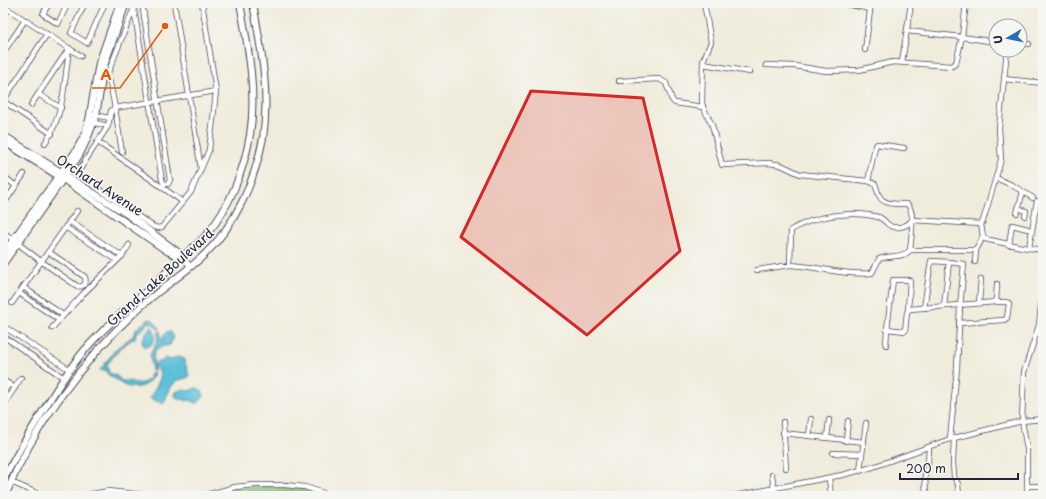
<svg xmlns="http://www.w3.org/2000/svg" width="1046" height="499" font-family="'Playpen Sans',sans-serif">
  <style>
    .forest { fill: #7fb672; stroke: #506c56 }
    .water { fill: #5bc0d9; stroke: #3e718a }
    .lines { fill: none; stroke-linecap: round; stroke-linejoin: round }
    .minor-casing { stroke: #414053; stroke-width: 6 }
    .tertiary-casing { stroke: #414053; stroke-width: 8 }
    .minor { stroke: #fff; stroke-width: 4.5 }
    .tertiary { stroke: #fff; stroke-width: 6 }
    .marked { fill: #d62828; fill-opacity: 0.2; stroke: #d62828; stroke-width: 3; stroke-linejoin: round }
    .labels { text-anchor: middle; stroke-width: 3.5; stroke-linejoin: round; paint-order: stroke }
    .street-label { font-size: 13px; fill: #22223b; stroke: #f6f6f2 }
    .leader { fill: none; stroke: #e8590c; stroke-width: 1.5 }
    .callout-dot { fill: #e8590c; stroke: #f6f6f2; stroke-width: 1.5 }
    .callout-label { font-size: 14px; text-anchor: middle; font-weight: bold; fill: #e8590c; stroke: #f6f6f2; stroke-width: 3.5; stroke-linejoin: round; paint-order: stroke }
  </style>
  <rect width="100%" height="100%" fill="#f6f6f2"/>
  <filter id="ink" filterUnits="userSpaceOnUse"><feTurbulence type="fractalNoise" baseFrequency=".025" numOctaves="2"/><feDisplacementMap in="SourceGraphic" scale="8" xChannelSelector="R" yChannelSelector="G"/><feConvolveMatrix kernelMatrix="1 2 1 2 8 2 1 2 1" color-interpolation-filters="sRGB"/></filter>
  <filter id="wash" filterUnits="userSpaceOnUse"><feTurbulence type="fractalNoise" baseFrequency=".012" numOctaves="4" result="noise"/><feDisplacementMap in="SourceGraphic" scale="16" xChannelSelector="R" yChannelSelector="G"/><feGaussianBlur stdDeviation="0.9" result="paint"/><feColorMatrix in="noise" values="0 0 0 0 0 0 0 0 0 0 0 0 0 0 0 0 0 1.4 0 .05"/><feComposite in="paint" operator="in"/></filter>
  <g filter="url(#wash)">
    <rect width="100%" height="100%" fill="#f0ecdb"/>
    <polygon class="forest" points="291,485 332,496 203,496 235,487"/>
    <g class="water">
      <path d="M149,319l4,1 7,9h-2c-3,-4 -5,-6 -11,-7l-3,6 -8,5 -1,5c-11,5 -21,17 -28,27l2,8 8,3 5,5c13,-1 22,9 29,-7l3,-1c-4,12 -16,17 -28,13 -4,-1 -7,-4 -11,-7 -5,-3 -8,-4 -10,-10l-3,3 -2,-2 16,-21 17,-13 3,-7z"/>
      <polygon points="152,327 154,330 155,337 151,345 145,347 143,346 142,340 149,328"/>
      <path d="M160,331l1,8 1,1h2l-1,-5 3,-3h5l3,5 -4,8c-4,1 -10,1 -13,4 -7,5 -1,14 -3,22h-2l-2,-16 7,-13 1,-10z"/>
      <path d="M177,357l6,1c2,4 6,15 6,19l-13,4 -5,6 -8,17 -13,-6 10,-19v-6l-5,-8 2,-3h4l4,-4 6,2z"/>
      <path d="M196,388c5,1 7,3 8,8l-7,8 -7,-4 -5,1 -1,-2h-2l-2,1 -5,-4 1,-4 7,-3 6,2z"/>
    </g>
  </g>
  <g filter="url(#ink)">
    <g class="lines">
      <defs>
        <g id="minor">
          <polyline points="40,3 47,7"/>
          <polyline points="49,3 43,14 58,24 68,3"/>
          <polyline points="85,3 71,33 87,43 103,8 105,3"/>
          <polyline points="133,3 162,180 164,184 168,184 170,180 142,3"/>
          <polyline points="174,3 201,169"/>
          <polyline points="202,3 216,91 213,120 209,150 191,192 162,227 158,228 154,227 78,175 78,172 108,126 111,111 115,108 216,91"/>
          <path d="M704,3l7,39 -8,19 -1,41 1,5 9,18 10,40 47,-2 12,2 19,9 68,7 7,3c2,4 2,9 5,13 4,8 19,7 27,7 9,6 4,36 3,46 -5,8 -22,5 -31,9l-7,14c-28,3 -55,-7 -82,-8"/>
          <polyline points="842,3 870,9"/>
          <polyline points="966,3 962,37 996,42"/>
          <polyline points="3,6 81,56"/>
          <polyline points="47,34 3,101 52,134"/>
          <polyline points="1020,44 1029,44"/>
          <polyline points="865,50 871,3"/>
          <polyline points="3,53 25,20"/>
          <polyline points="902,62 911,3"/>
          <polyline points="703,64 750,72"/>
          <polyline points="766,65 795,66 826,71 859,70 893,62 952,66 956,63 962,37 907,31"/>
          <polyline points="1004,79 1043,83"/>
          <polyline points="619,81 659,79 666,83 672,100 675,103 703,107"/>
          <polyline points="38,94 61,108"/>
          <polyline points="31,105 68,50"/>
          <polyline points="94,115 110,118"/>
          <polyline points="91,122 108,126"/>
          <polyline points="98,142 183,202"/>
          <path d="M45,143c19,-27 20,-63 24,-95"/>
          <polyline points="122,152 115,108 108,73 133,10"/>
          <polyline points="3,176 16,186"/>
          <polyline points="996,178 1012,185 1033,198"/>
          <polyline points="868,181 875,147 877,144 904,148"/>
          <polyline points="3,205 24,174"/>
          <polyline points="1018,208 1026,211 1025,216"/>
          <polyline points="1017,213 1023,192"/>
          <polyline points="69,221 122,256"/>
          <polyline points="981,224 983,237 985,239 1022,247 1043,250"/>
          <polyline points="65,227 117,260"/>
          <path d="M3,232l39,30 35,24c6,2 10,-2 8,-9l-36,-25"/>
          <polyline points="1009,245 1012,225 1028,229"/>
          <polyline points="1029,248 1037,201"/>
          <polyline points="910,250 976,250"/>
          <polyline points="182,257 191,267"/>
          <polyline points="975,262 976,250 983,237"/>
          <path d="M757,270l33,-5 1,-35c22,-14 61,-20 87,-13 6,1 9,9 15,10 7,1 15,-1 19,-7l69,4 2,-3 18,-61 -2,-32 8,-78"/>
          <polyline points="23,287 63,315"/>
          <polyline points="19,293 59,320"/>
          <polyline points="996,302 997,284"/>
          <polyline points="12,303 77,211"/>
          <polyline points="979,303 981,279"/>
          <polyline points="944,306 949,262"/>
          <polyline points="924,308 931,261 949,262 964,264 960,307 957,368 950,439"/>
          <polyline points="3,326 70,370"/>
          <polyline points="52,328 83,294 122,256 129,245"/>
          <polyline points="887,329 893,280 909,280 910,281 908,310"/>
          <polyline points="3,336 64,378"/>
          <polyline points="886,345 887,329 905,331 907,312 910,309 996,302 1007,302 1009,304 1007,318 1004,320 959,323"/>
          <polyline points="3,380 15,388"/>
          <polyline points="3,393 9,384"/>
          <polyline points="3,406 21,378"/>
          <polyline points="783,422 786,468"/>
          <polyline points="783,433 864,442"/>
          <polyline points="809,436 811,419"/>
          <polyline points="827,438 829,420"/>
          <polyline points="954,438 953,463 954,477 958,484 959,496"/>
          <polyline points="846,441 848,421"/>
          <polyline points="833,453 862,454"/>
          <polyline points="860,471 866,423"/>
          <polyline points="772,475 775,496"/>
          <polyline points="829,478 831,496"/>
          <polyline points="11,482 44,496"/>
          <polyline points="1027,486 1043,486"/>
          <polyline points="82,496 108,491 152,496"/>
          <polyline points="203,496 235,487 254,485 285,485 305,487 332,496"/>
          <polyline points="734,496 842,475 873,467 950,439 1022,421 1043,419"/>
          <polyline points="926,496 925,475 928,463 929,448"/>
          <polyline points="1027,496 1027,449 1022,421 1024,372 1039,325 1043,287"/>
        </g>
        <g id="tertiary">
          <polyline points="3,135 128,215 179,253 182,257"/>
          <polyline points="3,141 63,179 167,251 180,257"/>
          <polyline points="3,254 76,151 84,136 89,120 99,63 120,3"/>
          <polyline points="3,264 65,176 80,154 88,137 96,116 104,66 126,3"/>
          <path d="M3,481c14,-29 31,-56 48,-83 12,-19 24,-38 39,-54 19,-21 41,-39 62,-58 10,-9 19,-19 28,-27 9,-9 19,-15 27,-25 23,-27 37,-64 43,-99 7,-44 -2,-88 -10,-132"/>
          <path d="M5,496c28,-69 77,-135 132,-186 21,-20 46,-35 67,-55 32,-30 51,-75 59,-117 7,-45 -2,-90 -10,-135"/>
        </g>
      </defs>
      <use href="#minor" class="minor-casing"/>
      <use href="#tertiary" class="tertiary-casing"/>
      <use href="#minor" class="minor"/>
      <use href="#tertiary" class="tertiary"/>
    </g>
  </g>
  <path class="marked" d="M531,91l112,7 37,153 -93,84 -126,-98z"/>
  <g class="labels">
    <g class="street-label">
      <text transform="translate(100 185) rotate(33)" y="5">Orchard Avenue</text>
      <text transform="translate(160 277) rotate(-42)" y="5">Grand Lake Boulevard</text>
    </g>
  </g>
  <path class="leader" d="M165 26L120 88H92"/>
  <circle class="callout-dot" cx="165" cy="26" r="4"/>
  <g class="callout-label">
    <text x="106" y="80">A</text>
  </g>
  <rect width="1046" height="499" fill="none" stroke="#f6f6f2" stroke-width="16"/>
  <g transform="translate(1008 38) rotate(261)"><circle r="19" fill="#f6f6f2" stroke="#a1a1a9"/>
  <path d="M0-3L7 15L0 10L-7 15Z" fill="#1f6fb2"/>
  <text y="-6" font-size="11" font-weight="bold" text-anchor="middle" fill="#22223b">U</text>
  </g>
  <path d="M900 473v6h118v-6" fill="none" stroke="#22223b" stroke-width="2"/>
  <text x="906" y="473" font-size="12" fill="#22223b" stroke="#f6f6f2" stroke-width="3" paint-order="stroke">200 m</text>
</svg>
